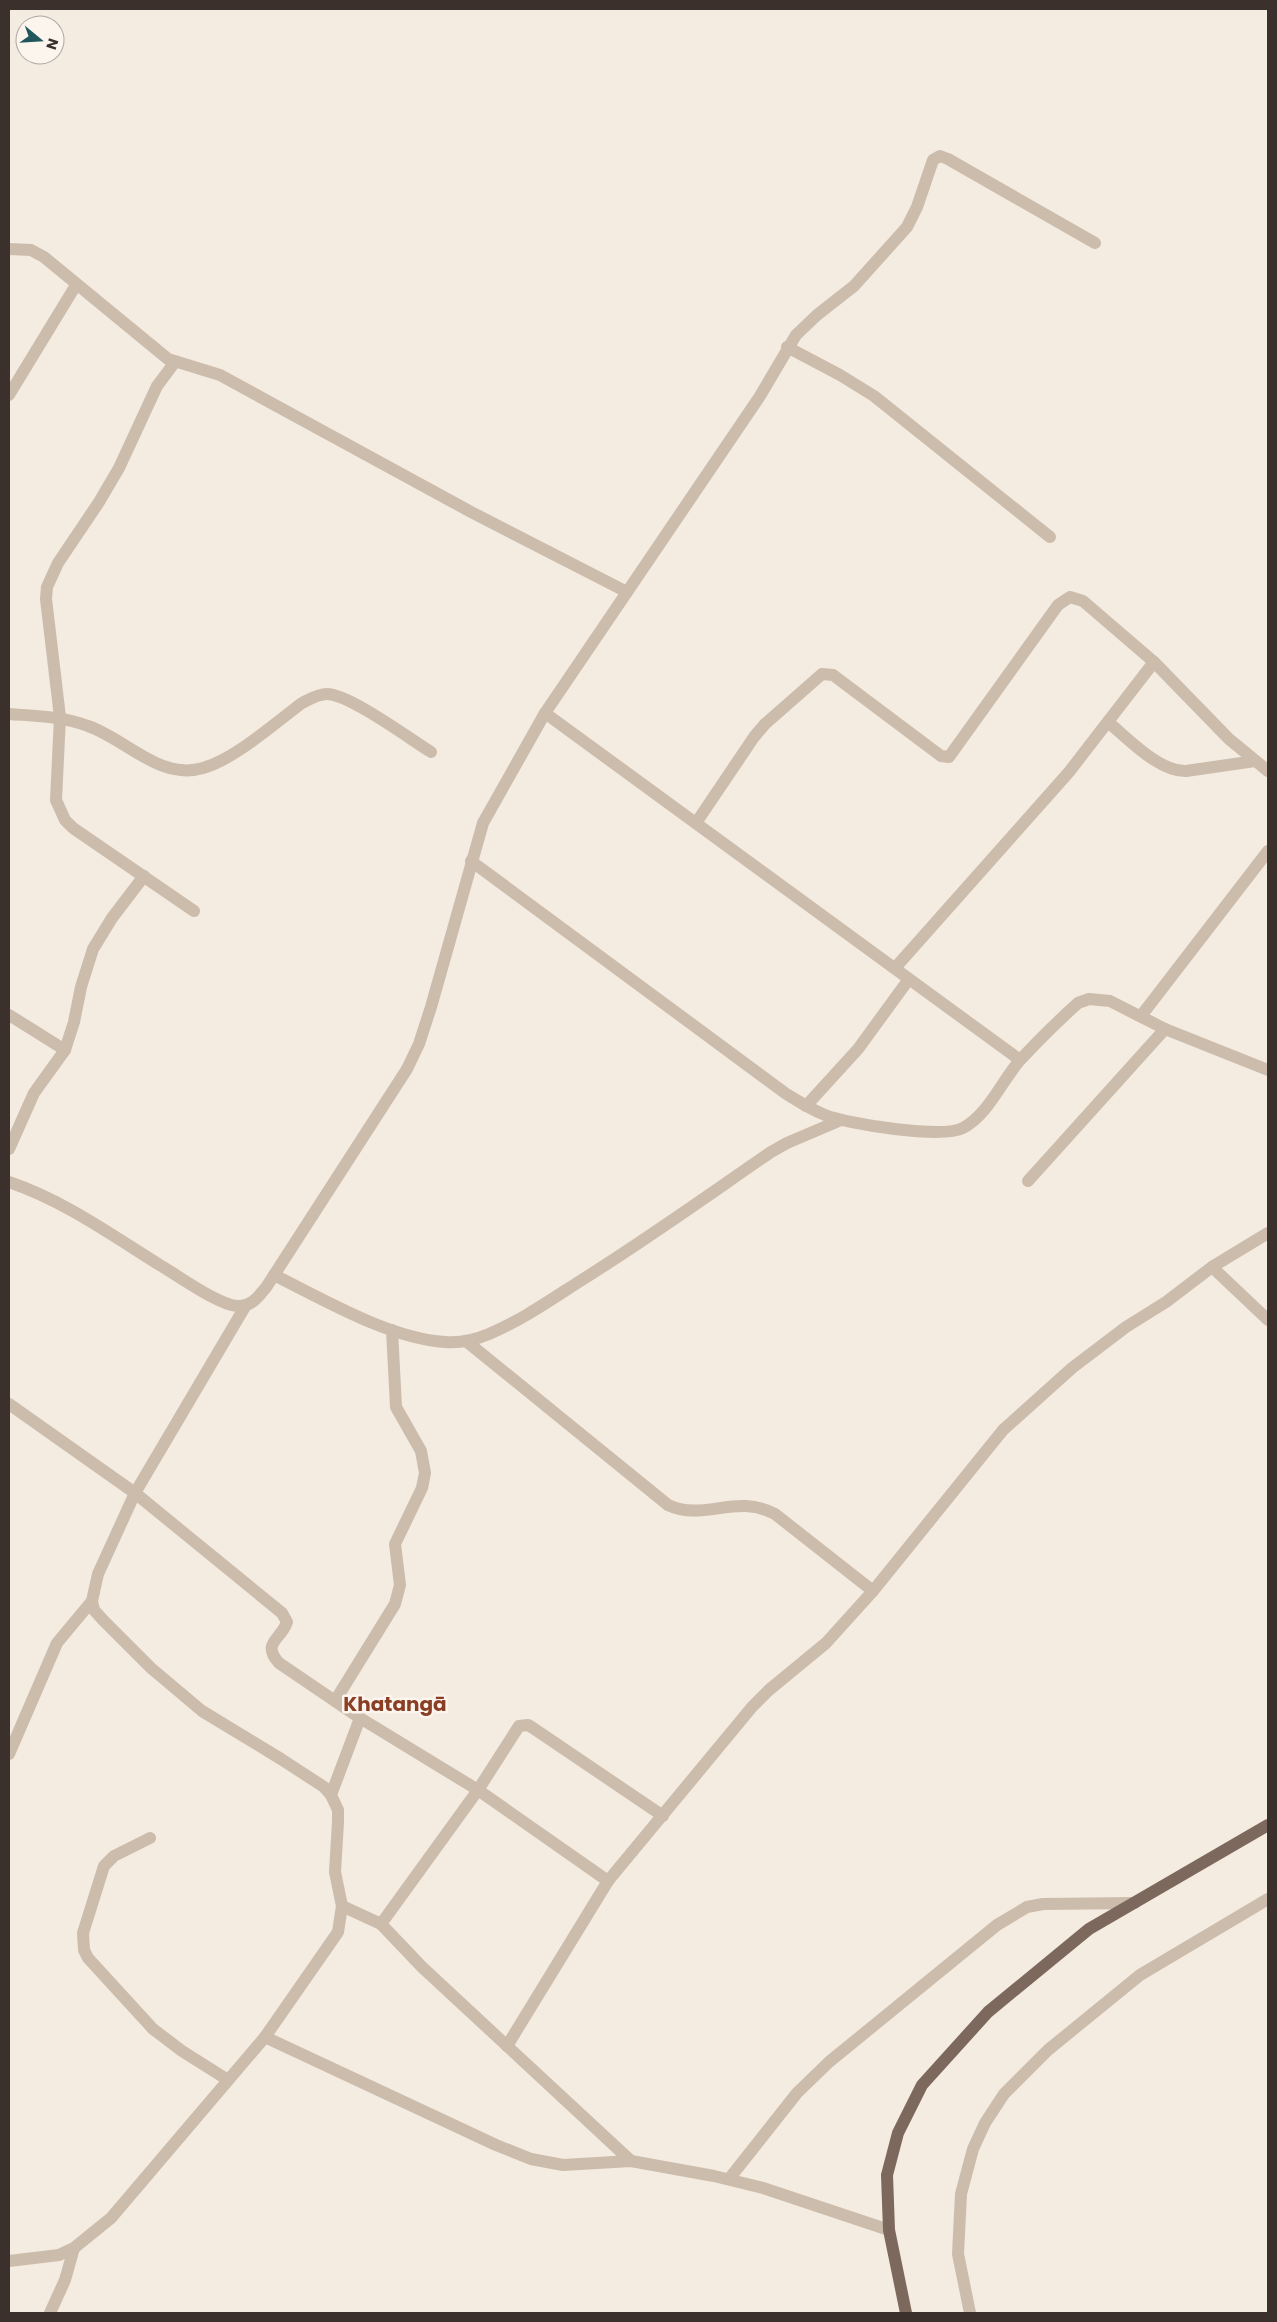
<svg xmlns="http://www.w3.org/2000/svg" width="1277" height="2322" font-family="Poppins,sans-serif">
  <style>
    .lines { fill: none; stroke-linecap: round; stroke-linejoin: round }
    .minor { stroke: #ccbcac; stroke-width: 12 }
    .major { stroke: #7c685c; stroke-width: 12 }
    .labels { text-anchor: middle; stroke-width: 5; stroke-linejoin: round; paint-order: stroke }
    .district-label { font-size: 20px; font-weight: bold; fill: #8a3f24; stroke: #fbf5ee }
  </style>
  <rect width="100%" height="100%" fill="#f4ebe1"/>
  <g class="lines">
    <g class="minor">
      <polyline points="9,249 31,250 44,257 168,359 220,375 473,513 627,592"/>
      <polyline points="787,347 840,375 874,396 1050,537"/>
      <polyline points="175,362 157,386 119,468 99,502 58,563 47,587 46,599 60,717 56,800 65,820 73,828 194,911"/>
      <polyline points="9,395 76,285"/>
      <polyline points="545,713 1020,1060"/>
      <path d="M9,714c27,2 53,2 79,12 38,13 72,55 115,42 32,-9 72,-45 99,-65 8,-4 16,-9 25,-9 22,0 83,45 104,58"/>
      <path d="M1109,723c20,16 50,49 77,48l69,-10"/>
      <polyline points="696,823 754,737 765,724 822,674 833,675 941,756 949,757 1058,605 1070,597 1083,601 1154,662 1229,739 1268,771"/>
      <path d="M471,861l314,232c13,8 25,16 40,22 23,9 117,24 138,13 26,-14 39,-48 58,-69 18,-19 37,-38 57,-56l11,-4 21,2 55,28 103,41"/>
      <polyline points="895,968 1069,772 1154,662"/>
      <polyline points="9,1015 65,1050"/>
      <polyline points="1141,1016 1268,851"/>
      <polyline points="806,1106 858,1049 909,979"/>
      <polyline points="9,1149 34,1093 65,1050 74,1022 81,987 93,949 112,918 144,876"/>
      <polyline points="1028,1181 1165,1029"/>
      <path d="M9,1182c56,19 104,54 154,85 17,10 56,38 74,39 15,1 22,-10 30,-20l140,-217 12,-25 12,-37 52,-184 62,-110 215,-317 36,-61 21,-20 37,-29 53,-59 10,-20 16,-47 7,-4 8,3 147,84"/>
      <polyline points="1212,1267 1268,1320"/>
      <path d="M274,1275c51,25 114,63 171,67 15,1 30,-2 44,-8 31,-13 60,-33 88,-51 66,-41 130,-87 194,-131l16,-9 54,-23"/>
      <path d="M466,1341l202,164c36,17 68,-12 107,9l98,77"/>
      <path d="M9,1404l126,89 147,120 5,9c-6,18 -26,21 -8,41l81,55"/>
      <polyline points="335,1701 395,1604 400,1585 395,1544 422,1488 425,1473 421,1451 396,1407 392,1330"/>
      <polyline points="9,1754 57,1643 92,1601"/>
      <polyline points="331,1795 360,1718 478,1790 608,1881"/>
      <polyline points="150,1838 114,1856 104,1866 83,1933 84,1950 88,1958 153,2029 182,2051 228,2080"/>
      <polyline points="342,1906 381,1924 422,1967 631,2161"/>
      <polyline points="381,1924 478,1790 519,1726 528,1725 533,1728 663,1816"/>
      <polyline points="265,2037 496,2145 531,2159 563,2165 631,2161 714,2176 763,2188 889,2230"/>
      <polyline points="507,2046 608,1881 752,1707 769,1690 826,1643 873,1591 1003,1430 1072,1368 1126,1327 1166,1302 1212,1267 1268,1233"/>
      <polyline points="729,2179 797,2093 829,2062 997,1925 1027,1907 1043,1904 1135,1903"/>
      <polyline points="9,2261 59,2255 74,2248 111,2218 265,2037 338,1932 342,1906 335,1872 338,1822 338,1810 331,1795 324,1787 281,1759 202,1711 151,1668 103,1620 94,1610 92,1601 98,1574 135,1493 246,1305"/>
      <polyline points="50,2313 65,2280 74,2248"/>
      <polyline points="970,2313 958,2254 961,2194 973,2149 985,2123 1004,2094 1048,2050 1140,1975 1268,1899"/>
    </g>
    <polyline class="major" points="906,2313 889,2230 887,2175 898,2133 922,2085 988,2012 1089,1929 1268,1825"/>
  </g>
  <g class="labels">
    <g class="district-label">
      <text x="395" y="1711">Khatangā</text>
    </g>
  </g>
  <rect width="1277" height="2322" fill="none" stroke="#3b302b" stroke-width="20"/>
  <g transform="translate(40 40) rotate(108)"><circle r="24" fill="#fbf5ee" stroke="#aea6a0"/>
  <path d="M0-4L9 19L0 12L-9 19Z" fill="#20575d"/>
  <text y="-8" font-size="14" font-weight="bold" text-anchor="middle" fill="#3b302b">N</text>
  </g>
</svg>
